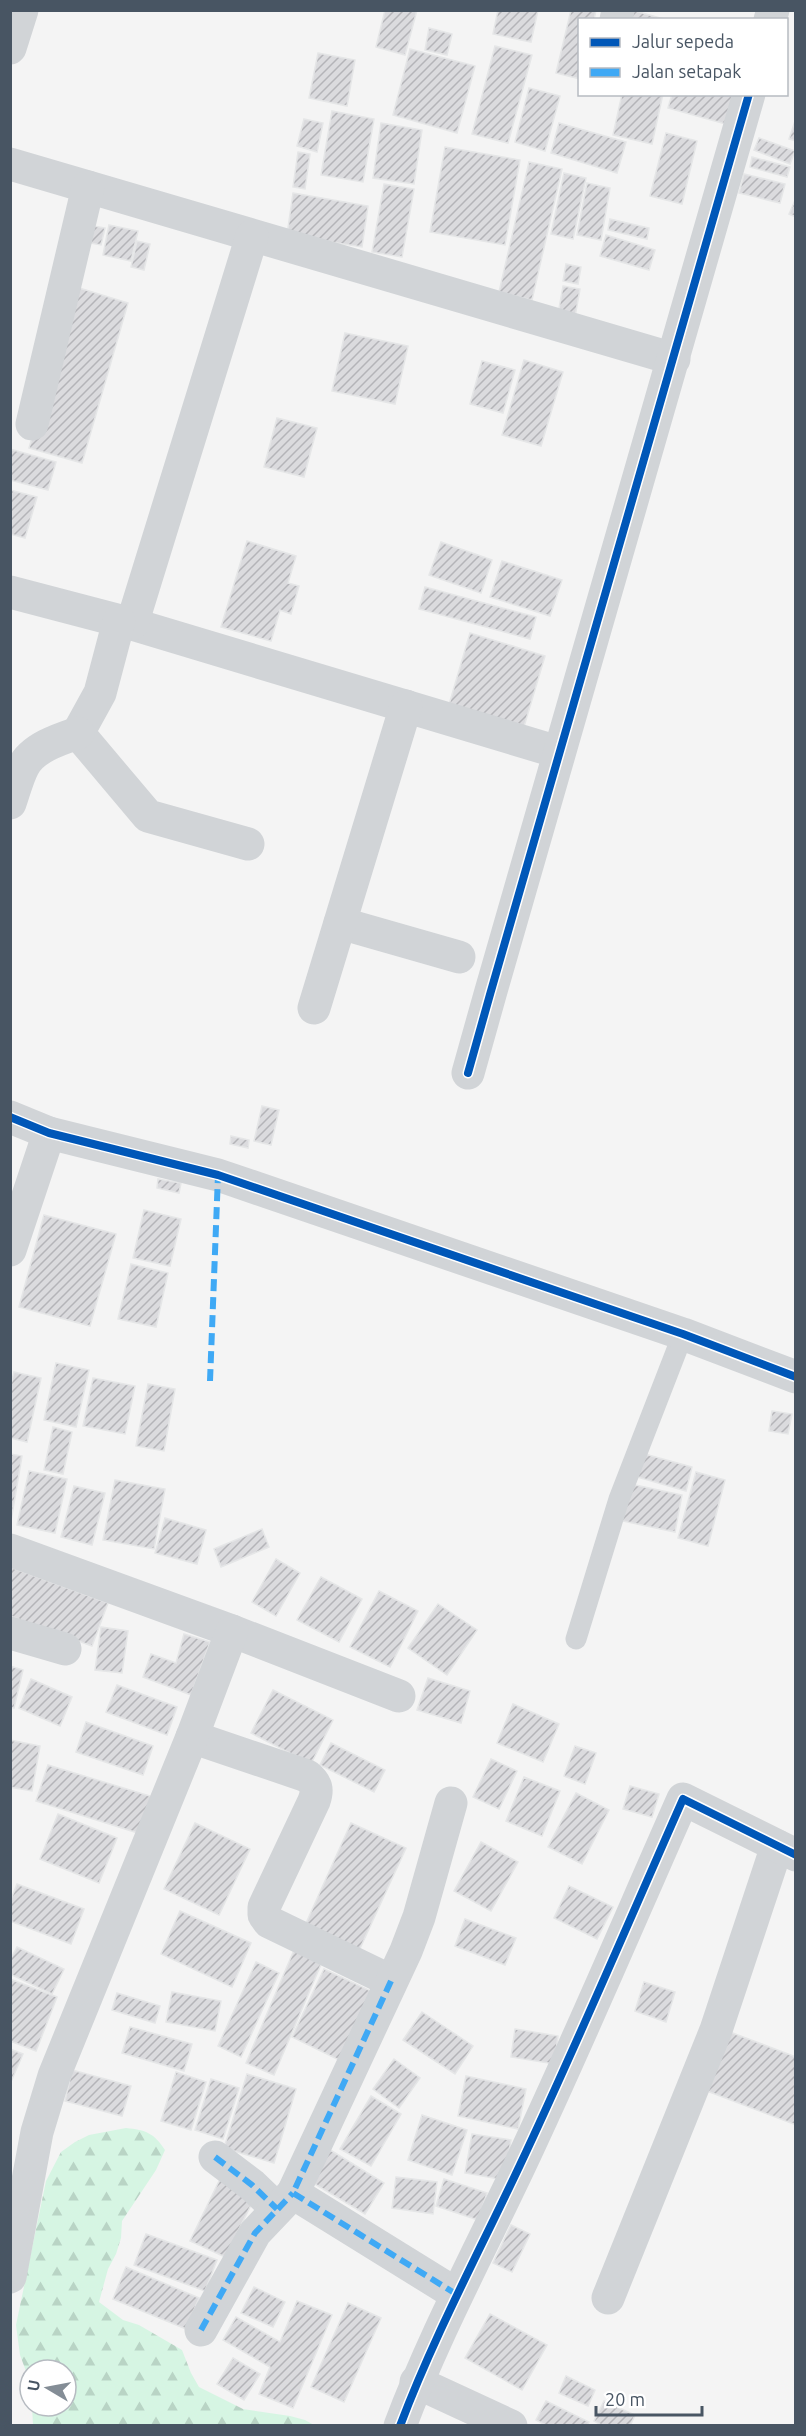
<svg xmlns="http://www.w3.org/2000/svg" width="806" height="2436" font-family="Ubuntu,sans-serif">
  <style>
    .forest { fill: url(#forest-firs) }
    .building { fill: url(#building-hatch); stroke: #e5e6e7; stroke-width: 1.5 }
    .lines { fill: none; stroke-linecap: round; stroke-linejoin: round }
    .lane { stroke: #d1d4d7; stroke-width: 21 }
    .street { stroke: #d1d4d7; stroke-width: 33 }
    .quiet { stroke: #3fa9f5; stroke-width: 6; stroke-dasharray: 12 6; stroke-linecap: butt }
    .cycleway-casing { stroke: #fff; stroke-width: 11 }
    .cycleway { stroke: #0057b8; stroke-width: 8 }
  </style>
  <defs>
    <pattern id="forest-firs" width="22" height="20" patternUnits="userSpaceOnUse" patternTransform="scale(1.5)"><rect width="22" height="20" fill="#d6f5e3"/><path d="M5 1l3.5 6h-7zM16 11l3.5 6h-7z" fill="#b9d4c5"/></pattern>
    <pattern id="building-hatch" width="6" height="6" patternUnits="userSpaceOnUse" patternTransform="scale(1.5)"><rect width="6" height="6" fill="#dbdbde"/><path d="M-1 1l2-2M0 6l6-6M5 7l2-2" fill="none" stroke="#b4b4b8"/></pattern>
  </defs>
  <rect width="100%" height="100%" fill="#f4f4f4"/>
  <path class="forest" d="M126,2128c20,2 28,5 39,22l-9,20 -34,51 -1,17 -5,16 -8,15 -9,33 24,18 16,5 43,25 9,23 8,14 44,22 47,7 15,4 9,5h-281l-1,-19h34v-36h-36v12l-10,-27 -4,-30 30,-144 15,-29 14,-10 14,-7z"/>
  <g class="building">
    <polygon points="385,10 417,10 405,55 376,47"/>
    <polygon points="498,10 538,10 531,42 493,34"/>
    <polygon points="571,10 596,10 594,20 580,20 580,79 556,73"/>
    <polygon points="632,10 667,20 626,20"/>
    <polygon points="429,28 452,34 447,55 425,50"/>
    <polygon points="495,46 532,55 508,143 472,134"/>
    <polygon points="410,49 475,66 457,133 393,115"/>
    <polygon points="318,53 355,60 347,106 309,98"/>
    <polygon points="529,88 560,96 545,151 515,142"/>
    <polygon points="622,94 663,94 652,144 613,135"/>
    <polygon points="672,94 742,94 733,126 668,108"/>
    <polygon points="332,111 374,119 363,182 321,175"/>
    <polygon points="796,118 796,141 789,139"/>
    <polygon points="304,119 323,123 317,152 297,146"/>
    <polygon points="381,123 422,130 414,184 373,178"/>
    <polygon points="559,123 626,142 617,173 551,153"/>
    <polygon points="666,133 697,141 682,204 650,196"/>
    <polygon points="759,138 795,151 790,164 754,150"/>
    <polygon points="445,147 520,160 505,245 430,232"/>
    <polygon points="298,152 310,154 305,189 293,187"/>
    <polygon points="752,157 790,167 787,177 750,167"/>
    <polygon points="529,162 562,169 532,300 499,292"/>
    <polygon points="564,173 586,178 573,239 551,234"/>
    <polygon points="744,174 785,184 780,203 739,193"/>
    <polygon points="587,183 610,188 601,240 577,235"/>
    <polygon points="384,184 414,189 402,257 372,252"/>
    <polygon points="293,193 368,206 362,247 287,235"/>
    <polygon points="796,198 796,217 789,214"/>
    <polygon points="610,219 649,228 647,239 608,230"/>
    <polygon points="83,224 105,228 101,245 79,241"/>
    <polygon points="109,225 138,231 131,261 103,255"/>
    <polygon points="606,235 655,250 649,270 600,256"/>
    <polygon points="137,241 150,244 144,270 131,267"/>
    <polygon points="566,264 581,267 578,284 563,281"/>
    <polygon points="563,286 580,289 575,317 558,314"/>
    <polygon points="76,287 128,303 82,463 29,448"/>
    <polygon points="345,333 408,346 395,404 332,391"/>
    <polygon points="524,360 563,372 541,446 502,435"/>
    <polygon points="482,361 515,370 503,413 470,404"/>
    <polygon points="277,418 317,428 304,477 264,467"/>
    <polygon points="10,449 56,462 48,490 10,480"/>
    <polygon points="10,490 37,497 25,538 10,534"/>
    <polygon points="247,541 296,556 288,583 299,586 291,614 280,610 271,641 221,627"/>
    <polygon points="441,542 492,560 481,593 429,575"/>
    <polygon points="502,561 562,580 550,616 490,597"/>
    <polygon points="425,587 536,617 530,639 419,609"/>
    <polygon points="470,633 545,656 523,730 448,708"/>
    <polygon points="262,1106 279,1110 271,1145 254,1141"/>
    <polygon points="231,1136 249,1140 248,1148 230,1144"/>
    <polygon points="158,1179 181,1183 179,1193 157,1188"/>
    <polygon points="144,1210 181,1219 170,1266 133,1258"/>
    <polygon points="44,1215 116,1234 90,1326 19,1307"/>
    <polygon points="131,1264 168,1273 156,1327 118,1319"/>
    <polygon points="56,1363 89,1370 76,1427 44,1420"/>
    <polygon points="14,1372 41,1378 27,1442 10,1438 10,1388"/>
    <polygon points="93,1378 135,1386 125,1434 83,1426"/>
    <polygon points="148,1384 175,1389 164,1451 136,1446"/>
    <polygon points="772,1411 792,1414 788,1434 769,1431"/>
    <polygon points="53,1427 72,1432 63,1474 44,1470"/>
    <polygon points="641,1453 692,1467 686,1491 634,1476"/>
    <polygon points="10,1454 22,1456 11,1521 10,1521"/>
    <polygon points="29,1471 67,1479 55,1533 17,1525"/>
    <polygon points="696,1472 725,1480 708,1546 678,1538"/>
    <polygon points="115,1480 165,1489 154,1549 103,1540"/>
    <polygon points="626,1483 682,1495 675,1532 618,1520"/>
    <polygon points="74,1486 105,1493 92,1545 61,1537"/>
    <polygon points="165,1518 206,1530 197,1564 155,1553"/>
    <polygon points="262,1529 269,1547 221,1567 214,1549"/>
    <polygon points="276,1559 300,1573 276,1616 252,1602"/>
    <polygon points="10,1567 108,1603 92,1646 10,1616"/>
    <polygon points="321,1577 362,1599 339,1642 297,1620"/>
    <polygon points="379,1591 418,1611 390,1667 350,1647"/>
    <polygon points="438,1604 477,1630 447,1675 408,1648"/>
    <polygon points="101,1627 128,1631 122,1673 95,1670"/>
    <polygon points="184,1634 210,1642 191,1695 143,1677 151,1654 176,1663"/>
    <polygon points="10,1666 23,1670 14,1708 10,1707"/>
    <polygon points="428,1678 470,1691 461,1723 417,1710"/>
    <polygon points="31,1679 72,1697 60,1726 19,1708"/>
    <polygon points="117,1685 177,1707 167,1735 106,1712"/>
    <polygon points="273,1690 333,1720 311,1764 251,1733"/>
    <polygon points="513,1704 559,1724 543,1762 497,1743"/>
    <polygon points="86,1722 153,1746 143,1775 76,1752"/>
    <polygon points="10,1740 40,1746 32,1791 10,1787"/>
    <polygon points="331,1743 385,1770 374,1792 320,1765"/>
    <polygon points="575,1746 596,1753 585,1784 564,1776"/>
    <polygon points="491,1759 517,1771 499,1809 473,1797"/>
    <polygon points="48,1765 153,1797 141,1834 36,1801"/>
    <polygon points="524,1777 560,1791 542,1836 506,1821"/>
    <polygon points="630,1786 659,1794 652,1817 623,1809"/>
    <polygon points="576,1793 609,1810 582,1864 548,1847"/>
    <polygon points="58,1814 117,1838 99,1883 40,1859"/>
    <polygon points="195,1823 250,1849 219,1915 164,1889"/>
    <polygon points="351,1823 406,1848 357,1955 303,1930"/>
    <polygon points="481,1842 518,1862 491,1911 454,1891"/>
    <polygon points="17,1884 84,1909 71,1944 10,1921 10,1902"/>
    <polygon points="569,1886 613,1907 597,1939 554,1918"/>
    <polygon points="180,1911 251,1943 232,1987 161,1954"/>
    <polygon points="465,1919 516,1938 505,1965 455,1946"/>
    <polygon points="297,1943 325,1955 274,2075 246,2063"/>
    <polygon points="17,1947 64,1969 52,1994 10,1974 10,1960"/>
    <polygon points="256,1962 279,1973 241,2057 218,2046"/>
    <polygon points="324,1969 371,1991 339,2060 292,2037"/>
    <polygon points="10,1979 57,1997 36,2051 10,2041"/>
    <polygon points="644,1982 675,1992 666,2022 635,2011"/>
    <polygon points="172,1992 221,2001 215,2031 166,2022"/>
    <polygon points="117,1993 160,2006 155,2023 112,2010"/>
    <polygon points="422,2012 473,2046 455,2074 403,2040"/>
    <polygon points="130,2027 192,2044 184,2071 122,2053"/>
    <polygon points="515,2029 558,2036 554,2064 511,2057"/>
    <polygon points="730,2032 796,2057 796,2125 707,2091"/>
    <polygon points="10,2049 23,2054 10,2084"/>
    <polygon points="394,2059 420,2078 399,2108 373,2089"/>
    <polygon points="72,2070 131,2086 122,2116 65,2101"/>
    <polygon points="176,2072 206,2082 191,2130 161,2121"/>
    <polygon points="247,2074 296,2089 274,2163 224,2148"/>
    <polygon points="466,2076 526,2089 518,2129 458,2116"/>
    <polygon points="211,2079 239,2088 223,2139 195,2130"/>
    <polygon points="371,2096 401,2114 371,2166 340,2149"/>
    <polygon points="422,2115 467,2130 452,2175 408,2160"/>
    <polygon points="472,2134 511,2140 504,2180 465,2173"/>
    <polygon points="327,2148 384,2183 365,2214 308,2180"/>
    <polygon points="221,2177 256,2195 225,2257 190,2241"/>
    <polygon points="396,2177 437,2182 433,2214 392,2208"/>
    <polygon points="444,2179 487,2193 478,2220 436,2206"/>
    <polygon points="511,2225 530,2234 512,2272 493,2263"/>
    <polygon points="146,2234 217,2260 205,2291 134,2265"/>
    <polygon points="126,2267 199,2298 186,2329 113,2299"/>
    <polygon points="254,2287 285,2302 273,2327 241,2313"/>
    <polygon points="297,2301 332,2315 293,2408 259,2394 270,2367 223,2340 236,2317 280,2342"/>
    <polygon points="348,2303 381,2318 344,2402 311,2387"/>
    <polygon points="490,2314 547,2345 522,2390 465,2358"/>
    <polygon points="233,2358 260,2374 244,2400 217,2384"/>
    <polygon points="566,2376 595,2390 588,2406 559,2393"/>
    <polygon points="546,2401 589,2422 587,2426 547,2426 536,2420"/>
    <polygon points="604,2401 635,2415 630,2426 603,2426 594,2421"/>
  </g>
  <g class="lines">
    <polyline class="lane" points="576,1639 619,1499 683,1334"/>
    <g class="street">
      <polyline points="616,20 618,10"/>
      <polyline points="770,20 773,10"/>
      <polyline points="10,48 22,10"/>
      <polyline points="10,164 674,359"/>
      <polyline points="32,424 88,187"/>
      <polyline points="10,592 132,624 558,752"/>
      <polyline points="132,624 252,236"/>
      <polyline points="78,733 148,816 248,844"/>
      <polyline points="78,733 100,693 119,621"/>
      <path d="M10,803c4,-11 7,-24 13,-36 9,-19 37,-28 55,-34"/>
      <polyline points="340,923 459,957"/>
      <polyline points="314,1008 406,706"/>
      <path d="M468,1073c91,-327 189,-652 281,-979"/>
      <polyline points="10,1117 49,1133 218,1175 683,1334 796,1377"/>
      <polyline points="10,1250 49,1133"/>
      <polyline points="10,1550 232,1631 399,1696"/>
      <polyline points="10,1633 65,1649"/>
      <path d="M192,1737l115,39c10,8 11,14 7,25l-50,106v8l5,7 122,59"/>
      <polyline points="451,1803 419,1917 406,1951 293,2193 456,2294"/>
      <polyline points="215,2157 252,2185 277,2209"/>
      <polyline points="10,2277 37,2132 54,2076 192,1737 232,1631"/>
      <polyline points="608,2298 716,2030 777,1846"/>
      <polyline points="201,2330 255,2233 293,2193"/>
      <polyline points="416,2382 511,2426"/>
      <path d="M400,2426c34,-90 79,-174 120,-261 57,-121 109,-244 163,-366l113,56"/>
    </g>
    <g class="quiet">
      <polyline points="210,1381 218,1175"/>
      <polyline points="391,1981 293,2193 456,2294 459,2288"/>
      <polyline points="215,2157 252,2185 277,2209"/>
      <polyline points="201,2330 255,2233 293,2193"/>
    </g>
    <defs>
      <g id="cycleway">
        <path d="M468,1073c91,-327 189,-652 281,-979"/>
        <polyline points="10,1117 49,1133 218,1175 683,1334 796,1377"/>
        <path d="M400,2426c34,-90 79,-174 120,-261 57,-121 109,-244 163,-366l113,56"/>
      </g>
    </defs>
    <use href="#cycleway" class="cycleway-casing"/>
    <use href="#cycleway" class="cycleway"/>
  </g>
  <rect width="806" height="2436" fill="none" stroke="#485563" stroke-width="24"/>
  <rect x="578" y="18" width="210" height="78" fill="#ffffff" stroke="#b6bbc1" stroke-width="1.5"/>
  <rect x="590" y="38" width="30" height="9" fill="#0057b8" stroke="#b6bbc1" stroke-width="1.5"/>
  <text x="632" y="48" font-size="18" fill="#485563">Jalur sepeda</text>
  <rect x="590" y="68" width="30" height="9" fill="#3fa9f5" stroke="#b6bbc1" stroke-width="1.5"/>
  <text x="632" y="78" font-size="18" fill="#485563">Jalan setapak</text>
  <g transform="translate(48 2388) rotate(280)"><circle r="28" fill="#ffffff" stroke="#b6bbc1" stroke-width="1.5"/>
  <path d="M0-4.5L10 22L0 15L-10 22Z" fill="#848d96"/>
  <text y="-9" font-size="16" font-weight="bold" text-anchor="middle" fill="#485563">U</text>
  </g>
  <path d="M596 2406v9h106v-9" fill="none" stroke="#485563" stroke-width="3"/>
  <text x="605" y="2406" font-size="18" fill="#485563" stroke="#ffffff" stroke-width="4.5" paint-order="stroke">20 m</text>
</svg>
